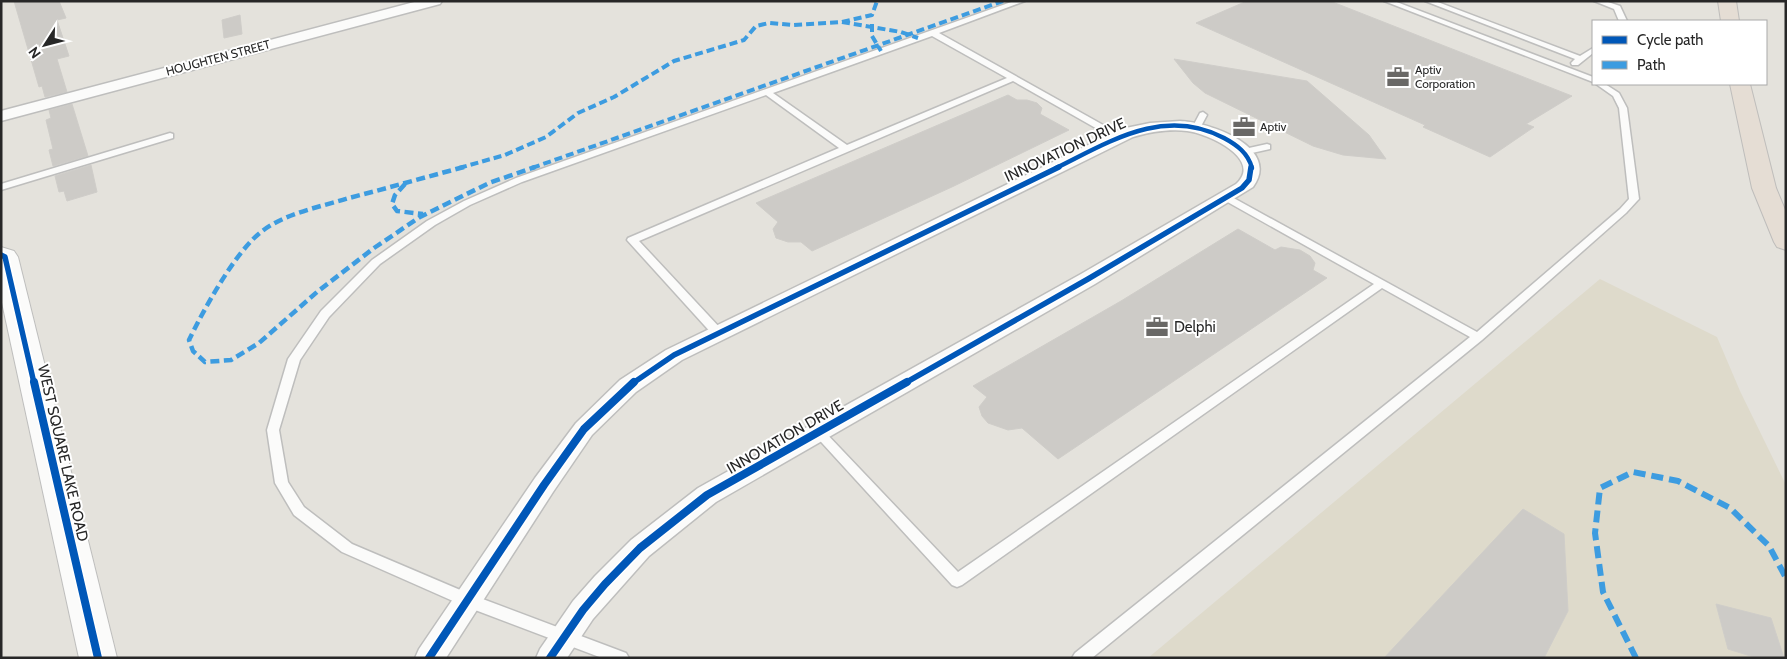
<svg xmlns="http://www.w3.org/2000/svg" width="1787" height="659" font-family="Cabin,sans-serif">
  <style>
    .education { fill: #dedacb }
    .building { fill: #cdcbc7; stroke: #cfcdc9 }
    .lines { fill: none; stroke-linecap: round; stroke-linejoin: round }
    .service-casing { stroke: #bebebd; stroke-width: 3 }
    .minor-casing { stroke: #bebebd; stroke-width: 3 }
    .secondary-casing { stroke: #bebebd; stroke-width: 2 }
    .motorway-casing { stroke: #bebdbb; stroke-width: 2 }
    .service { fill: #fbfbfa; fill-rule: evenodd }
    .minor { fill: #fbfbfa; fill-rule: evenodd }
    .secondary { fill: #fbfbfa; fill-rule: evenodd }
    .motorway { fill: #e5ddd4; fill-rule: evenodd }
    .quiet-far2 { stroke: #3d9ce0; stroke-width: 4; stroke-dasharray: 8 4; stroke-linecap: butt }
    .quiet-far1 { stroke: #3d9ce0; stroke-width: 4.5; stroke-dasharray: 9 4.5; stroke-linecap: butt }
    .quiet { stroke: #3d9ce0; stroke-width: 6; stroke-dasharray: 12 6; stroke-linecap: butt }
    .cycleway-far2-casing { stroke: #fff; stroke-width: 7 }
    .cycleway-far1-casing { stroke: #fff; stroke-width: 9 }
    .cycleway-casing { stroke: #fff; stroke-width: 11 }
    .cycleway-far2 { stroke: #0057b8; stroke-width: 4.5 }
    .cycleway-far1 { stroke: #0057b8; stroke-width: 5.5 }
    .cycleway { stroke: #0057b8; stroke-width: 8 }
    .labels { text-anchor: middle; stroke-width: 4; stroke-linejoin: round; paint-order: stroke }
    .far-street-label { font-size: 12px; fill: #272727; stroke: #fff }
    .far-poi-label { font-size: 12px; fill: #272727; stroke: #fff; text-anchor: start }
    .street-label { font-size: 15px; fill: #272727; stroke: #fff }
    .poi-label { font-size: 15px; fill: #272727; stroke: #fff; text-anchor: start }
  </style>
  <rect width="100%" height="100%" fill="#e4e2dc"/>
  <polygon class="education" points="1600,279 1717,337 1740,391 1786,485 1786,658 1148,658"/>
  <g class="building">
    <polygon points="14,1 59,1 66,18 57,20 69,56 57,59 67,92 45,97 42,86 39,87"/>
    <polygon points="1247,1 1330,1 1572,96 1526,124 1534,127 1490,157 1423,127 1425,125 1196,23"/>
    <polygon points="240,15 242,34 224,38 222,20"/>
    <polygon points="1174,59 1307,81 1369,135 1386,159 1343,155 1313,146 1205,93 1193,83"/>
    <polygon points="1008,95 1017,100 1027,100 1037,103 1042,108 1040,114 1069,130 954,186 812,251 801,242 788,242 776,238 773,229 778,222 756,203"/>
    <polygon points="72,104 88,156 53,166 49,150 53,149 46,120 51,118 49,110"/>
    <polygon points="91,165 97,192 67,201 64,191 59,192 55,176"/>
    <polygon points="1238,229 1275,250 1281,247 1300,250 1310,256 1315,263 1313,270 1327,278 1058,459 1022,428 1008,430 988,423 982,416 979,407 987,397 973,386 1121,301"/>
    <polygon points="1523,509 1564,534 1568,611 1544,658 1384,658"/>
    <polygon points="1716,604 1771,618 1784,658 1757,658 1728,649"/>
  </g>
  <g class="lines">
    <defs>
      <g id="service">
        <path d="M1014,1h11l-86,32 182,102v4h-6l-102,-58 -374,160 83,89 2,3 -6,4 -4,-1 -87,-96 1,-2 211,-90 -73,-53 -244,87 -52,23 -35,20 -55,39 -51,53 -29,43 -21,70 9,52 16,25 48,37 120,51 154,58 3,5h-27l-140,-53 -120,-53 -48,-37 -19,-32 -8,-53 21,-71 33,-48 51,-51 55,-39 37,-20 52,-23zM932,36l75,42 -160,67 -74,-52z"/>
        <polygon points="1384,1 1394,1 1593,77 1593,82"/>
        <polygon points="1425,1 1435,1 1580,56 1593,48 1593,53 1578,65 1572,65 1571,63 1575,59"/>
        <polygon points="1594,1 1605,1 1620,6 1627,21 1619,21 1614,9"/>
        <polygon points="1596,84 1605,84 1619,93 1627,108 1639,199 1637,201 1626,213 1482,340 1092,658 1072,658 1075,653 1470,337 1382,288 962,585 957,587 952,585 812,432 814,429 822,429 958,572 1374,284 1224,200 1222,198 1224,196 1230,196 1477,332 1620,209 1629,199 1619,108 1613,96"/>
        <polygon points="1203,112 1207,115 1199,130 1196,131 1193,130 1192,128 1200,113"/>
        <polygon points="170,133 173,134 173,138 1,190 1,184"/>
        <polygon points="1267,144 1270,145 1270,149 1243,155 1238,152 1240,150"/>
      </g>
      <g id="minor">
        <polygon points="418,1 442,1 440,4 1,121 1,111"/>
        <path d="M1180,121c29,1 102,26 73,66l-158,97 -379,218 -67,54 -56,63 -26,39h-31l4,-9 33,-48 22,-25 36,-36 67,-52 383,-214 155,-90c28,-25 -29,-51 -49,-53 -18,-2 -37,1 -54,6l-451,223 -46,32 -44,43 -39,57 -107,166h-31l4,-9 116,-171 41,-55 44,-43 46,-30 455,-221 29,-6z"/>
      </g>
      <polygon id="secondary" points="1,247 14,251 18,257 117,658 79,658 1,298"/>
      <g id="motorway">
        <polygon points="1718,1 1736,1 1739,21 1721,21"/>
        <polygon points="1730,84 1750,84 1776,188 1786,212 1786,250 1777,247 1774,242 1752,188"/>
      </g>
    </defs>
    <use href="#service" class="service-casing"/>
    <use href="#minor" class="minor-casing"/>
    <use href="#secondary" class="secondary-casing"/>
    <use href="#motorway" class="motorway-casing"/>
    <use href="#service" class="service"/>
    <use href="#minor" class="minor"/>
    <use href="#secondary" class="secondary"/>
    <use href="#motorway" class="motorway"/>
    <g class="quiet-far2">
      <polyline points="842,22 901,32 918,38"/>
      <polyline points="872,24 872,36 881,51"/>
      <polyline points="459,168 505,155 546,137 578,113 614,97 674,61 744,40 756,26 769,23 793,25 842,22 872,15 877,1"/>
      <polyline points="532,168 1003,1"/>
    </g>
    <g class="quiet-far1">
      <path d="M464,167c-38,10 -76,21 -115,31 -29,9 -64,15 -88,34 -26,20 -58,79 -72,108l4,11 12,11 26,-2 28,-17 58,-51 57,-44 46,-31 69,-34 46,-16"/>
      <polyline points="405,184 395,195 392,204 397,211 423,214"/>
    </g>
    <polyline class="quiet" points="1636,658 1603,592 1595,533 1600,488 1633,472 1678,481 1730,508 1769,546 1786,578"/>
    <defs>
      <path id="cycleway-far2" d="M1056,168c53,-26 108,-62 168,-30 13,7 24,15 28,30"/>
      <g id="cycleway-far1">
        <polyline points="1,255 5,257 34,383"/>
        <polyline points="633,383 674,355 1059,167"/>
        <polyline points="905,383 1088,279 1242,188 1249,180 1251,167"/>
      </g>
      <g id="cycleway">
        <polyline points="34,382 98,658"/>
        <polyline points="429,658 544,485 584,429 634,382"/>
        <polyline points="550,658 583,610 605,584 640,548 707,495 907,382"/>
      </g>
    </defs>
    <use href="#cycleway-far2" class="cycleway-far2-casing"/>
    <use href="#cycleway-far1" class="cycleway-far1-casing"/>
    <use href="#cycleway" class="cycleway-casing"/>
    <use href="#cycleway-far2" class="cycleway-far2"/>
    <use href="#cycleway-far1" class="cycleway-far1"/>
    <use href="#cycleway" class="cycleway"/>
  </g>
  <defs>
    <symbol id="office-bare" viewBox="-9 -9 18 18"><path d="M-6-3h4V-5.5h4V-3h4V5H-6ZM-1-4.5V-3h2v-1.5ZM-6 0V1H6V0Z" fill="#696866" stroke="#fff" stroke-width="2.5" paint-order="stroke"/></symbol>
  </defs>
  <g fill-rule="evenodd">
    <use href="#office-bare" x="1382" y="61" width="32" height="32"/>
    <use href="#office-bare" x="1228" y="111" width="32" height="32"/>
    <use href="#office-bare" x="1141" y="311" width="32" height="32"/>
  </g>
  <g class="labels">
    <g class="far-street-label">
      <text transform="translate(218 58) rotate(-15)" y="4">HOUGHTEN STREET</text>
    </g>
    <g class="far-poi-label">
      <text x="1415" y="74">Aptiv<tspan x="1415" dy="14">Corporation</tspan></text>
      <text x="1260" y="131">Aptiv</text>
    </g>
    <g class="street-label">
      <text transform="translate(1065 150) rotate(-25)" y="5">INNOVATION DRIVE</text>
      <text transform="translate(785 437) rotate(-30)" y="5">INNOVATION DRIVE</text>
      <text transform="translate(63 453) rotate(77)" y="5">WEST SQUARE LAKE ROAD</text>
    </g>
    <g class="poi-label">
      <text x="1174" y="332">Delphi</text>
    </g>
  </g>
  <rect width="1787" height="659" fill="none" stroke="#272727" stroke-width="5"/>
  <rect x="1592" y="20" width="175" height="65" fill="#ffffff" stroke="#a9a9a9"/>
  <rect x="1602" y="36" width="25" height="8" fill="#0057b8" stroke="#a9a9a9"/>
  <text x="1637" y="45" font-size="15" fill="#272727">Cycle path</text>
  <rect x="1602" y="61" width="25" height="8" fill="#3d9ce0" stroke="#a9a9a9"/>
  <text x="1637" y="70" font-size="15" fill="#272727">Path</text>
  <g transform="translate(45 45) rotate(234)" stroke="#ffffff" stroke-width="4" paint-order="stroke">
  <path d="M0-4L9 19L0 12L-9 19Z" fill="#272727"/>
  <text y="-8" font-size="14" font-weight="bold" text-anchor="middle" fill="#272727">N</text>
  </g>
</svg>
